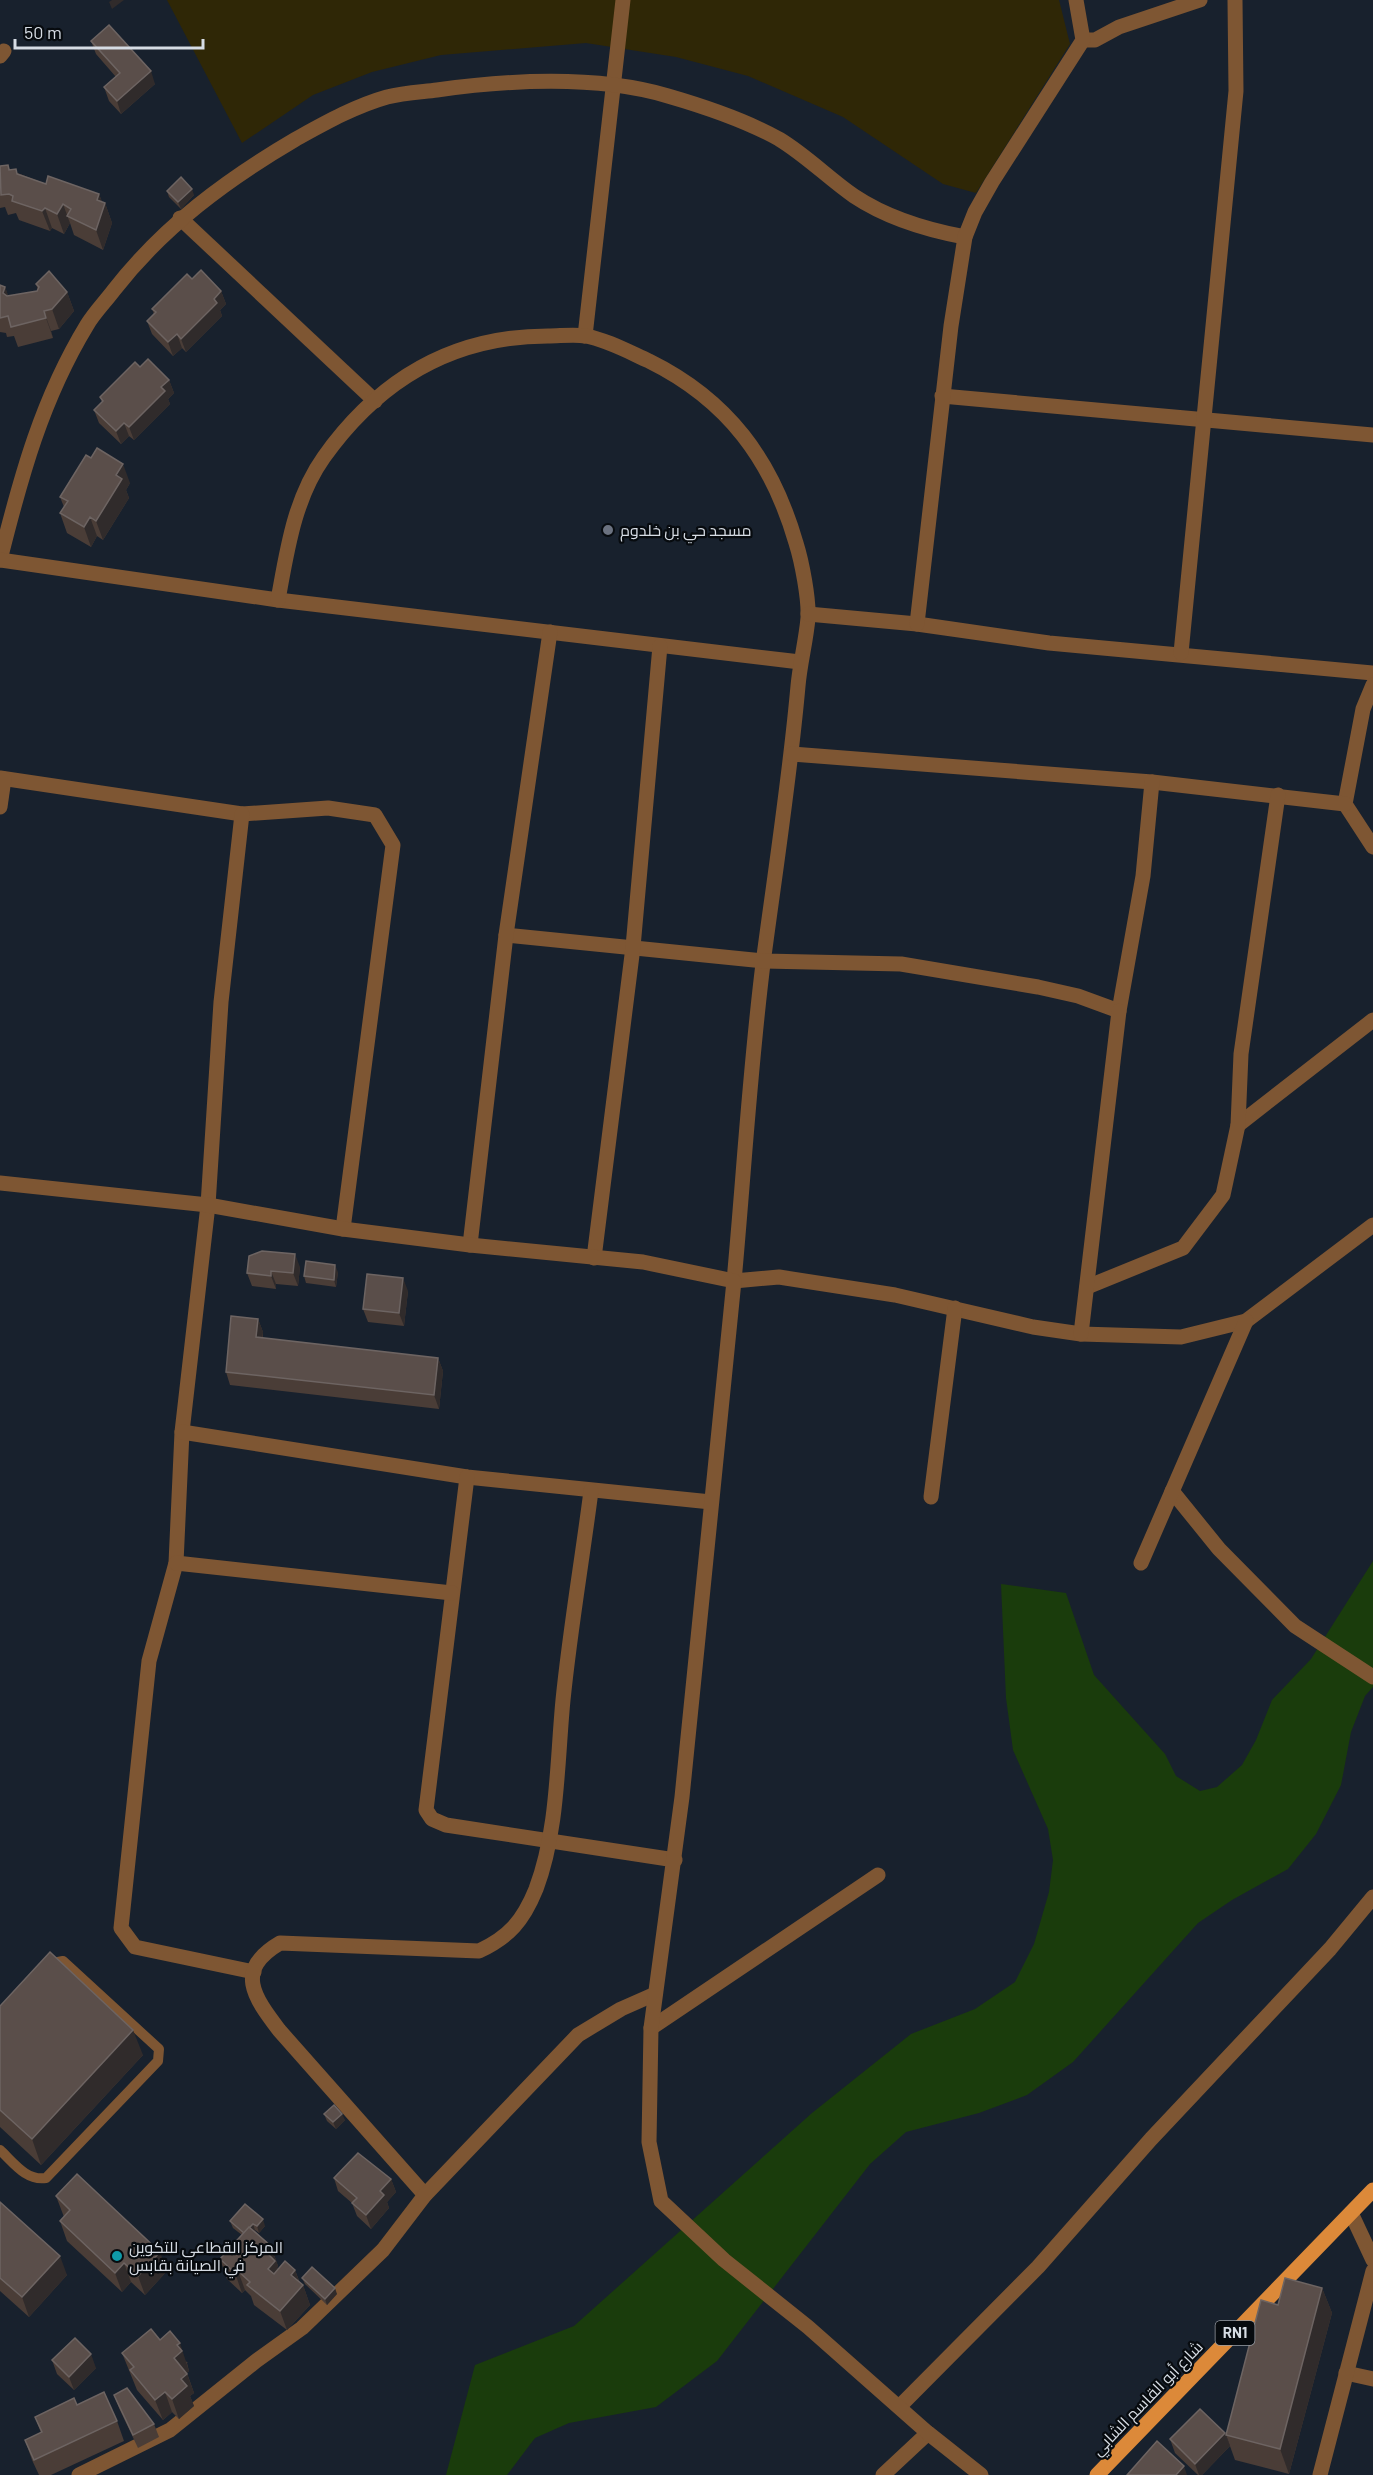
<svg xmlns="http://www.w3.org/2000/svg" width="1373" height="2475" font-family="Barlow,Cairo,sans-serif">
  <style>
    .green { fill: #1a3c0c }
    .sand { fill: #2f2706 }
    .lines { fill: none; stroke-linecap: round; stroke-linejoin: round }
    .service { stroke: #7e5633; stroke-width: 10 }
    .minor { stroke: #7e5633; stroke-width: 15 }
    .tertiary { stroke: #7e5633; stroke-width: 15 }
    .primary { stroke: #dc8939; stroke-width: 15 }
    .wall { fill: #4a3d37 }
    .shaded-wall { fill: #302b2b }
    .building { fill: #5a4e4a; stroke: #6d6462; stroke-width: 1.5 }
    .worship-dot { fill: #6b7280; stroke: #070b0f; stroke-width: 2 }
    .culture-dot { fill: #0f9aa8; stroke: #070b0f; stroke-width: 2 }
    .labels { text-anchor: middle; stroke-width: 4.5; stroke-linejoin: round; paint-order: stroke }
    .shield { fill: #070b0f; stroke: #989da4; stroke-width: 1.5 }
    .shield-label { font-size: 15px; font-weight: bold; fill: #d6dce4 }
    .poi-label { font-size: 16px; fill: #d6dce4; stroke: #070b0f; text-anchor: start }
    .street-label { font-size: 16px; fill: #d6dce4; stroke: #070b0f }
  </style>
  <rect width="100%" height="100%" fill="#18212d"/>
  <polygon class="green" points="1373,1561 1373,1687 1365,1696 1351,1732 1341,1785 1316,1834 1288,1869 1232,1900 1198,1923 1073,2062 1027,2095 979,2113 906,2132 870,2164 717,2361 656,2407 569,2423 535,2438 507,2475 446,2475 475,2365 574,2326 812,2113 911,2034 975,2009 1015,1982 1034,1944 1049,1892 1053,1860 1048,1829 1013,1750 1006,1698 1001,1584 1066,1593 1094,1675 1165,1754 1176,1776 1200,1791 1217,1787 1242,1765 1256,1740 1272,1700 1311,1659"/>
  <polygon class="sand" points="167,0 1059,0 1070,44 976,193 943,184 843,117 748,76 676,57 586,43 441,55 372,72 313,95 242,143"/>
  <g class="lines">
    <path class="service" d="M0,2150c14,13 26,31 46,28l112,-117 1,-12 -96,-88 -15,3"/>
    <g class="minor">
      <polyline points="1083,40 1095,40 1119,27 1200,0"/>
      <polyline points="0,56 4,51"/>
      <polyline points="180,218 375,401"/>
      <polyline points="585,336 623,0"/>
      <polyline points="942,396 1373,435"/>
      <path d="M0,560c21,-84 42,-161 87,-235 7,-12 18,-23 27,-35 50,-64 112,-110 182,-151 29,-16 59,-33 91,-42 16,-4 34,-5 50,-7 72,-10 160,-15 231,6 38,11 77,24 111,43 28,17 49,39 75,57 33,22 73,34 111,41"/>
      <polyline points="0,560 278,600 800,662"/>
      <path d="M278,600c9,-49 16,-101 46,-143 55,-77 128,-121 224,-121 12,0 26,-2 38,0 21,4 43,16 63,25 79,39 123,99 147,182 6,19 13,56 12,75 -2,23 -8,45 -10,68 -8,90 -22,180 -34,270 -14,108 -20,217 -30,325l45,-4 116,18 138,32 48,7 100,3 65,-16 127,-96"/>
      <polyline points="808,614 917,624 1049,643 1373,673"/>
      <polyline points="917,624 951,326 965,237 975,212 992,182 1083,40 1076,0"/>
      <polyline points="1181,653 1236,91 1235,0"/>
      <polyline points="1373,685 1363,709 1345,804 1373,847"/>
      <polyline points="792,754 1152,782 1345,804"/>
      <polyline points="0,778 242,814 328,808 375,815 393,845 343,1229"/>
      <polyline points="0,807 4,779"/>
      <polyline points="242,814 221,1002 208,1205 182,1432 176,1563 149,1661 121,1928 135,1947 254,1972"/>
      <polyline points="506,935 764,961 901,964 1038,987 1078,996 1119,1011 1143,876 1152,782"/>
      <polyline points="1238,1125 1373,1020"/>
      <polyline points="470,1245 506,935 550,632"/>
      <polyline points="594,1258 633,947 660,646"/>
      <polyline points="1087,1287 1183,1248 1223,1195 1238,1125 1241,1054 1278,795"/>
      <polyline points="1081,1334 1119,1011"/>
      <polyline points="182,1432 467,1477 711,1502"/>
      <polyline points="467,1477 426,1810 432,1819 446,1825 675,1860"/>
      <polyline points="1172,1491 1219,1549 1295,1626 1373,1677"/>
      <polyline points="931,1497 955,1308"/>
      <polyline points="176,1563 452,1593"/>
      <polyline points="1141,1563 1246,1321"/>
      <polyline points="651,2028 878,1875"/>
      <path d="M425,2195l-146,-165c-25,-33 -45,-60 1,-87l199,8c30,-14 44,-30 57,-62 22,-58 21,-127 27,-189 7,-70 19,-139 28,-209"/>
      <polyline points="1351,2213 1373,2260"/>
      <polyline points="1346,2373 1373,2379"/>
      <polyline points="900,2406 1038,2267 1151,2139 1330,1949 1373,1897"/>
      <polyline points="79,2475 170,2430 256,2361 302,2328 383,2250 425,2195 578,2035 621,2009 655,1994"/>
      <polyline points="883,2475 928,2433"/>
      <polyline points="1320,2475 1373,2271"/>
    </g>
    <polyline class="tertiary" points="0,1183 208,1205 343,1229 470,1245 643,1262 734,1281 682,1797 651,2028 649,2142 661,2201 724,2260 808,2327 928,2433 981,2475"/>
    <polyline class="primary" points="1097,2475 1373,2190"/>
  </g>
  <g class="wall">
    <polygon points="91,41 155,84 121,114 109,101 104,87 116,77 96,54"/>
    <polygon points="8,165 10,170 46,184 99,194 102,202 105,203 112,223 103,250 74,235 70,223 64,234 52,228 50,231 19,220 16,213 8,215 5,207 0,208 0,166"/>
    <polygon points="167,191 194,195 181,209 169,197"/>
    <polygon points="192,279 221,291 226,304 220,310 222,316 186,352 182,348 173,356 152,334 147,321 154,314 152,309"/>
    <polygon points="36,284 67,292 74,311 59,329 51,331 53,338 18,347 14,336 7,337 6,333 0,332 0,285 5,287 8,296 37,291 38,290"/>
    <polygon points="140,367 169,380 174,393 168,399 170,404 134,440 129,436 121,444 99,423 94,410 102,402 100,397"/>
    <polygon points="130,483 126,490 129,498 103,540 97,536 91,547 67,533 60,513 64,507 60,497"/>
    <polygon points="300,1267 298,1286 276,1284 276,1289 252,1286 247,1273"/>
    <polygon points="338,1272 336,1287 306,1283 304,1276"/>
    <polygon points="408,1291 404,1326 368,1322 363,1309"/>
    <polygon points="258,1319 263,1332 263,1338 438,1358 443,1371 439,1409 230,1385 226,1372"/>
    <polygon points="0,2006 143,2055 41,2165 0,2127"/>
    <polygon points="324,2114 345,2120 336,2129 327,2121"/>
    <polygon points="334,2178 391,2179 396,2192 387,2202 389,2208 371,2229 357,2216 352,2203 338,2191"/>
    <polygon points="56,2196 167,2271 145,2295 131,2282 122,2292 67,2241 60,2221 64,2217"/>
    <polygon points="0,2202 67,2275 29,2317 0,2291"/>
    <polygon points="230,2221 265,2226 259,2233 255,2230 255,2231 271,2246 278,2266 277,2267 278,2269 295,2270 300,2283 303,2285 310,2305 287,2330 254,2305 251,2296 245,2290 242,2293 227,2279 220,2259 242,2235 233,2228"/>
    <polygon points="302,2278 337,2294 327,2305 305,2284"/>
    <polygon points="1322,2288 1332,2313 1289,2474 1235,2460 1226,2435 1278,2305"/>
    <polygon points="160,2340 188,2363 187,2363 189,2371 187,2373 194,2393 190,2396 194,2406 179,2419 172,2412 163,2420 137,2390 122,2353"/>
    <polygon points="52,2360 96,2368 74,2390 57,2374"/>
    <polygon points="114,2395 154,2424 159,2437 138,2448 119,2408"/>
    <polygon points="77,2405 117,2421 124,2441 51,2475 39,2475 32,2460 25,2440 41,2433 35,2417"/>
    <polygon points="1225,2433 1230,2446 1202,2475 1198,2475 1175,2453 1170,2439"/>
  </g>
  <g class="shaded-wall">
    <polygon points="112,0 124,0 112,9 109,2"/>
    <polygon points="151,71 155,84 121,114 117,101"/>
    <polygon points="192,189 194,195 181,209 178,202"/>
    <polygon points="99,194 104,207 105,203 112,223 103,250 96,230 97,200"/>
    <polygon points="63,204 70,223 64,234 57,214"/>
    <polygon points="45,208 52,228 50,231 42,211"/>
    <polygon points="5,287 12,306 3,293"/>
    <polygon points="221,291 226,304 220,310 222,316 186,352 181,339 214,299"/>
    <polygon points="67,292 74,311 59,329 52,309"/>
    <polygon points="44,311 51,331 53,338 46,318"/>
    <polygon points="177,334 182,348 173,356 168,342"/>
    <polygon points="169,380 174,393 168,399 170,404 134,440 129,427 161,387"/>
    <polygon points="124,423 129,436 121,444 116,431"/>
    <polygon points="123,464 130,483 126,490 129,498 103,540 96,521 116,475"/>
    <polygon points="90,517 97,536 91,547 84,527"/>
    <polygon points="295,1254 300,1267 298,1286 293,1273"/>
    <polygon points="335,1265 338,1272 336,1287 334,1280"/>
    <polygon points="271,1271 276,1284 276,1289 271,1276"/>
    <polygon points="403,1278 408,1291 404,1326 399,1313"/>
    <polygon points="258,1319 263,1332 261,1351 256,1337"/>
    <polygon points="438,1358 443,1371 439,1409 434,1395"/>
    <polygon points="133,2030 143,2055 41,2165 32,2139"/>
    <polygon points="342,2114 345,2120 336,2129 333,2122"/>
    <polygon points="391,2179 396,2192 387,2202 389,2208 371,2229 366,2215 380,2191"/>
    <polygon points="263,2219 265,2226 259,2233 257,2226"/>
    <polygon points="253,2224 255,2230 247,2240 245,2233"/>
    <polygon points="271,2246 278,2266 277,2267 282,2280 268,2269 266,2252"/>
    <polygon points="160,2252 167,2271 145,2295 138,2276"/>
    <polygon points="60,2256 67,2275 29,2317 22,2297"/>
    <polygon points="124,2263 131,2282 122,2292 115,2273"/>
    <polygon points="295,2270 301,2287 303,2285 310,2305 287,2330 280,2311 291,2275"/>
    <polygon points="238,2271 245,2290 242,2293 235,2273"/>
    <polygon points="335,2288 337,2294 327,2305 325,2299"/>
    <polygon points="1322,2288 1332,2313 1289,2474 1280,2449"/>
    <polygon points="180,2343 189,2371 181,2378 174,2358 177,2345"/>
    <polygon points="91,2354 96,2368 74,2390 69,2377"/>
    <polygon points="187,2374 194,2393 190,2396 194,2406 179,2419 172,2399 181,2379"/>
    <polygon points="165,2392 172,2412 163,2420 155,2400"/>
    <polygon points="1225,2433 1230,2446 1202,2475 1199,2475 1195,2464"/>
    <polygon points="1184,2466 1187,2475 1176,2475"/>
  </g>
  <g class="building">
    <polygon points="109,25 151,71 117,101 104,87 120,73 91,41"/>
    <polygon points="8,165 9,170 16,169 17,174 46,184 48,176 99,194 97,200 105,203 96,230 67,216 71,209 63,204 57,214 45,208 42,211 12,201 13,196 9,194 1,195 0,166"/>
    <polygon points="181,177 192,189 178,202 167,191"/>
    <polygon points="201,270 221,291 214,299 217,303 181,339 177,334 168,342 147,321 156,312 152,309 187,274 192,279"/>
    <polygon points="49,271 67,292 52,309 44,311 46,318 11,327 8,316 0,318 0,285 5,287 3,293 7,296 37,291 39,287 36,284"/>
    <polygon points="148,359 169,380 161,387 165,391 129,427 124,423 116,431 94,410 103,401 100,397 135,362 140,367"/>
    <polygon points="97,448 123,464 116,475 122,479 96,521 90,517 84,527 60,513 68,501 60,497 86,455 91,458"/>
    <polygon points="262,1251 295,1254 293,1273 271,1271 271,1276 247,1273 249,1256"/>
    <polygon points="306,1261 335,1265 334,1280 304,1276"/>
    <polygon points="367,1274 403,1278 399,1313 363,1309"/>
    <polygon points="231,1316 258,1319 256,1337 438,1358 434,1395 226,1372"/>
    <polygon points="50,1952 133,2030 32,2139 0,2110 0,2006"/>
    <polygon points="334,2105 342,2114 333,2122 324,2114"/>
    <polygon points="358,2153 391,2179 380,2191 384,2195 366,2215 352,2203 357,2198 334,2178"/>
    <polygon points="77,2174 160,2252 138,2276 124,2263 115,2273 60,2221 70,2210 56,2196"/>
    <polygon points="0,2202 60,2256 22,2297 0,2278"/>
    <polygon points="245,2204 263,2219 257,2226 253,2224 244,2233 230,2221"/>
    <polygon points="249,2227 271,2246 266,2252 275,2261 268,2269 274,2274 285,2261 295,2270 291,2275 303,2285 280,2311 247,2285 250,2282 238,2271 235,2273 220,2259"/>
    <polygon points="312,2267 335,2288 325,2299 302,2278"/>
    <polygon points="1285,2278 1322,2288 1280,2449 1226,2435 1261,2300 1278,2305"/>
    <polygon points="151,2329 160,2340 170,2331 180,2343 177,2345 182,2351 174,2358 187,2374 181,2379 187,2386 172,2399 165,2392 155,2400 130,2370 134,2367 122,2353"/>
    <polygon points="75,2338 91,2354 69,2377 52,2360"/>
    <polygon points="127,2388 154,2424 133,2435 114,2395"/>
    <polygon points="104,2392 117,2421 34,2460 25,2440 42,2432 35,2417 74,2398 77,2405"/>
    <polygon points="1200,2409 1225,2433 1195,2464 1170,2439"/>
    <polygon points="1157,2441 1184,2466 1176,2475 1127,2475"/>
  </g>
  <circle class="worship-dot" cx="608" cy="530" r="6"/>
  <circle class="culture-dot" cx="117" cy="2256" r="6"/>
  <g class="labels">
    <rect class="shield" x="1215.5" y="2321" width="39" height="24" rx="4.5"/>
    <g class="shield-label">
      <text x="1235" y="2338">RN1</text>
    </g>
    <g class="poi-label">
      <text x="620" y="536">مسجد حي بن خلدوم</text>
      <text x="129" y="2253">المركز القطاعى للتكوين<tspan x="129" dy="18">في الصيانة بقابس</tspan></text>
    </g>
    <g class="street-label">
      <text transform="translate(1147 2398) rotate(-46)" y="6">شارع أبو القاسم الشابي</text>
    </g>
  </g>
  <path d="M15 39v9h188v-9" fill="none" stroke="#d6dce4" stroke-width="3"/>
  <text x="24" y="39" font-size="18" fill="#d6dce4" stroke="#070b0f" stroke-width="4.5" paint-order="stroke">50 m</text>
</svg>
